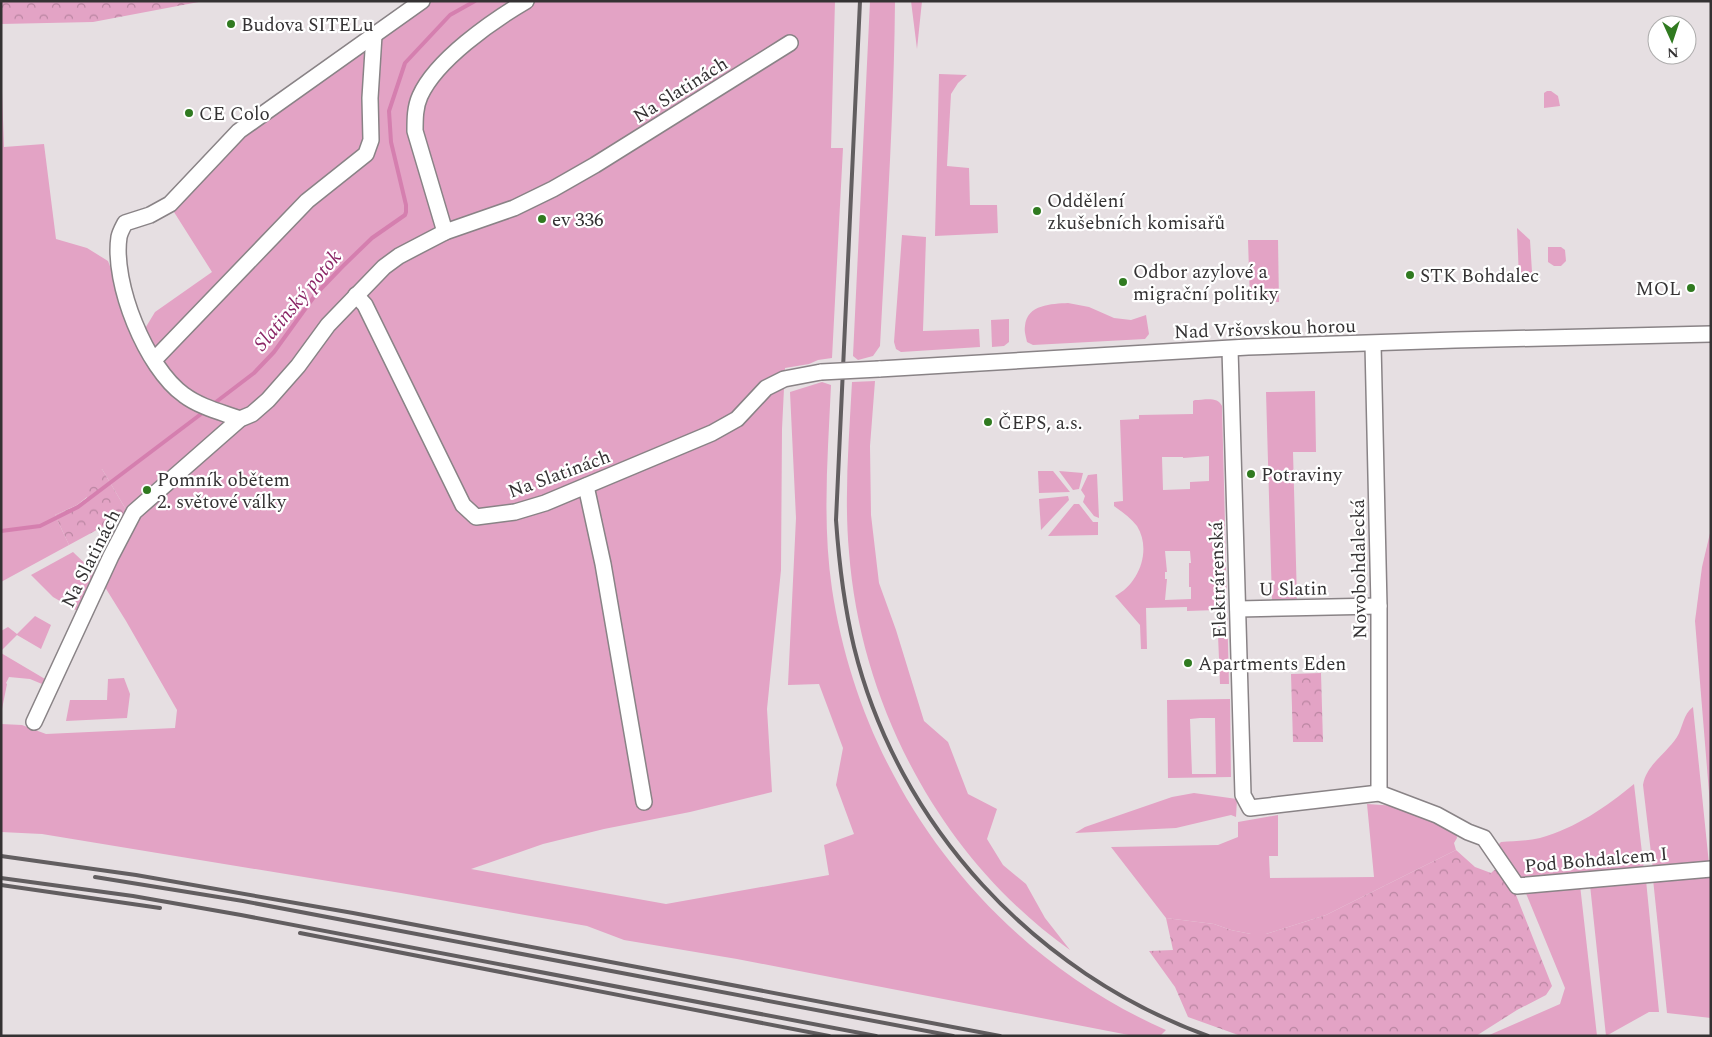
<svg xmlns="http://www.w3.org/2000/svg" width="1712" height="1037" font-family="Spectral,serif">
  <style>
    .green { fill: #e3a3c5; fill-rule: evenodd }
    .forest { fill: url(#forest-crowns) }
    .lines { fill: none; stroke-linecap: round; stroke-linejoin: round }
    .stream { stroke: #d57faf; stroke-width: 4 }
    .minor-casing { stroke: #898386; stroke-width: 18 }
    .minor { stroke: #fff; stroke-width: 15 }
    .rail { stroke: #625e60; stroke-width: 4 }
    .minor-bridge-casing { stroke: #898386; stroke-width: 18; stroke-linecap: butt }
    .minor-bridge { stroke: #fff; stroke-width: 15 }
    .poi-dot { fill: #307a20; stroke: #fff; stroke-width: 2 }
    .labels { text-anchor: middle; stroke-width: 4.5; stroke-linejoin: round; paint-order: stroke }
    .poi-label { font-size: 19px; fill: #343233; stroke: #fff; text-anchor: start }
    .street-label { font-size: 19px; fill: #343233; stroke: #fff }
    .water-label { font-size: 20px; font-style: italic; fill: #8b2666; stroke: #fff }
  </style>
  <defs>
    <pattern id="forest-crowns" width="20" height="18" patternUnits="userSpaceOnUse" patternTransform="scale(1.25)"><rect width="20" height="18" fill="#e3a3c5"/><path d="M2 6a3 3 0 1 1 6 0M12 15a3 3 0 1 1 6 0" fill="none" stroke="#b985a1"/></pattern>
  </defs>
  <rect width="100%" height="100%" fill="#e6dfe2"/>
  <g class="green">
    <path d="M415,1h420l-4,147h12l-11,210 -14,2 -9,4 -24,4 -3,61 -1,141 -14,139 5,83 -82,20 -86,17 -61,15 -72,25 195,35 163,-29 -5,-30 30,-11 -18,-49 7,-37 -24,-64 -31,1 8,-167 -6,-126 32,-10 9,3c-3,68 -9,136 1,204 29,193 155,362 334,441l-6,6h-26l-397,-77 -113,-19 -37,-14 -186,-33 -359,-59 -41,-2v-108l21,1 24,9 129,-6 2,-18 -51,-89 -23,-37 31,-61 -32,-54 -9,9 -6,19 -10,8 -22,10 14,30 -68,37v-518l3,83 40,-3 12,95 31,9 21,13 5,13 5,29 17,42 20,-33 57,-40 -45,-71 70,-74z"/>
    <path d="M870,1h25c-1,115 -9,230 -15,345l-7,10 -15,4 -5,-4z"/>
    <polygon points="911,1 922,1 917,49"/>
    <polygon points="939,74 967,75 958,83 951,94 947,166 969,168 970,205 997,205 998,233 935,236"/>
    <polygon points="1547,91 1551,91 1558,96 1560,106 1544,108 1544,93"/>
    <polygon points="1517,228 1530,240 1532,272 1530,277 1525,280 1519,279"/>
    <polygon points="902,235 926,237 923,331 979,329 980,347 901,352 896,349 894,342"/>
    <polygon points="1248,240 1278,240 1279,302 1250,302"/>
    <polygon points="1548,247 1561,247 1565,250 1566,261 1561,266 1554,266 1548,262"/>
    <path d="M1068,303l21,4 25,11 17,2 15,-5 3,19 -4,5 -112,6 -6,-3c-1,-5 -3,-11 -2,-16 2,-22 27,-22 43,-23z"/>
    <polygon points="1009,319 1009,342 1004,346 992,347 991,320"/>
    <path d="M875,381l-5,65 1,69 8,68 17,47 28,91 24,21 20,52 29,15 -10,30 16,26 23,19 19,34 25,32c-128,-91 -209,-242 -221,-398 -5,-56 0,-113 3,-170z"/>
    <polygon points="1315,391 1316,452 1293,452 1297,600 1272,601 1266,392"/>
    <path d="M1195,400c9,0 23,-4 27,6l7,278h-9l-3,-74 -30,1v-4l-41,1 1,41h-6l-1,-24 -25,-29c24,-12 37,-46 22,-70 -6,-8 -15,-14 -23,-20v-4l9,-1 -3,-81 19,-1v-4l54,-1v-13zM1209,456v25l-19,1v7l-27,1 -1,-33h21v1zM1165,551h25l1,12h-2v24h2v12l-26,1 2,-21h-2v-7h2z"/>
    <polygon points="1038,471 1053,471 1070,492 1039,493"/>
    <polygon points="1059,471 1083,473 1079,489 1073,490"/>
    <polygon points="1097,474 1099,518 1094,516 1083,502 1085,496 1081,490 1088,475"/>
    <polygon points="1068,496 1069,500 1041,530 1039,499"/>
    <polygon points="1074,504 1079,504 1093,522 1098,522 1098,535 1048,536"/>
    <polygon points="1711,529 1711,817 1695,621 1702,567"/>
    <polygon points="73,552 96,574 79,612 53,597 31,575"/>
    <polygon points="35,616 51,625 41,649 17,635 1,651 1,631 8,627 17,634"/>
    <polygon points="1,653 45,679 42,684 30,679 9,677 6,683 7,684 1,714"/>
    <polygon points="124,678 130,694 127,718 66,721 70,700 107,700 108,679"/>
    <path d="M1230,699l1,78 -63,1 -1,-78zM1200,718h15l1,56h-24l-2,-55z"/>
    <path d="M1693,707l16,157 -56,6 -10,-85c3,-20 23,-31 34,-48 6,-10 6,-23 16,-30z"/>
    <path d="M1634,784l10,86 -127,8 -20,-28 1,-5 3,-3c13,-1 27,-1 39,-4 36,-10 66,-31 94,-54z"/>
    <polygon points="1194,793 1237,799 1236,817 1231,815 1176,828 1075,833 1085,827 1172,797"/>
    <polygon points="1367,804 1397,806 1456,831 1457,838 1454,843 1456,850 1326,915 1266,934 1251,934 1231,930 1214,924 1166,918 1111,847 1218,845 1238,837 1238,822 1278,815 1278,856 1269,856 1270,878 1374,877"/>
    <polygon points="1711,873 1711,1018 1667,1013 1653,879"/>
    <polygon points="1646,880 1659,1012 1649,1012 1606,1036 1590,885"/>
    <polygon points="1580,885 1597,1036 1487,1036 1560,1004 1565,988 1525,891"/>
  </g>
  <g class="forest">
    <polygon points="1,1 204,1 93,22 1,24"/>
    <polygon points="102,469 128,513 69,545 55,515 77,505 87,498 82,485 92,479 91,475 96,471"/>
    <polygon points="1321,673 1323,742 1293,742 1291,674"/>
    <polygon points="1456,850 1475,867 1491,873 1499,866 1516,895 1552,986 1546,995 1517,1010 1476,1036 1241,1036 1188,1017 1175,987 1149,951 1173,950 1166,918 1214,924 1231,930 1251,934 1266,934 1326,915"/>
  </g>
  <g class="lines">
    <g class="stream">
      <polyline points="212,405 254,373 274,352 316,294 342,267 372,238 405,215 406,212 406,205 391,142 389,111 405,63 450,15 475,1"/>
      <polyline points="1,531 40,526 78,507 205,411"/>
    </g>
    <defs>
      <g id="minor">
        <path d="M445,232l-30,-101c0,-12 0,-24 5,-35 16,-36 72,-75 106,-95"/>
        <polyline points="356,295 365,305 463,505 476,517 515,512 545,503 712,433 737,419 766,388 784,379 821,372"/>
        <polyline points="1373,344 1379,606 1379,793"/>
        <polyline points="1230,349 1243,795 1250,808 1379,793 1437,815 1468,832 1484,838 1517,886 1711,869"/>
        <polyline points="154,360 307,201 366,154 371,140 370,98 374,35"/>
        <polyline points="879,369 1248,347 1455,340 1711,334"/>
        <path d="M240,419c-19,-7 -40,-12 -56,-24 -38,-27 -72,-112 -65,-158 1,-5 4,-10 6,-14l25,-8 20,-11 69,-73 183,-130"/>
        <polyline points="586,486 603,564 644,802"/>
        <polyline points="1238,609 1379,606"/>
        <polyline points="34,722 111,556 134,512 240,419 252,414 268,400 298,366 328,325 384,267 399,256 445,232 514,208 553,189 595,165 790,43"/>
      </g>
    </defs>
    <use href="#minor" class="minor-casing"/>
    <use href="#minor" class="minor"/>
    <g class="rail">
      <path d="M860,1l-24,519c3,43 8,85 18,127 44,179 181,326 354,389"/>
      <polyline points="1,856 136,875 353,913 1000,1036"/>
      <polyline points="95,877 243,901 953,1036"/>
      <polyline points="1,878 133,896 241,915 876,1036"/>
      <polyline points="1,885 160,908"/>
      <polyline points="300,933 829,1036"/>
    </g>
    <defs>
      <polyline id="minor-bridge" points="821,372 879,369"/>
    </defs>
    <use href="#minor-bridge" class="minor-bridge-casing"/>
    <use href="#minor-bridge" class="minor-bridge"/>
  </g>
  <g class="poi-dot">
    <circle cx="231" cy="24" r="5"/>
    <circle cx="189" cy="113" r="5"/>
    <circle cx="1037" cy="211" r="5"/>
    <circle cx="542" cy="219" r="5"/>
    <circle cx="1410" cy="275" r="5"/>
    <circle cx="1123" cy="282" r="5"/>
    <circle cx="1691" cy="288" r="5"/>
    <circle cx="988" cy="422" r="5"/>
    <circle cx="1251" cy="474" r="5"/>
    <circle cx="147" cy="490" r="5"/>
    <circle cx="1188" cy="663" r="5"/>
  </g>
  <g class="labels">
    <g class="poi-label">
      <text x="241" y="31">Budova SITELu</text>
      <text x="199" y="120">CE Colo</text>
      <text x="1047" y="207">Oddělení<tspan x="1047" dy="22">zkušebních komisařů</tspan></text>
      <text x="552" y="226">ev 336</text>
      <text x="1133" y="278">Odbor azylové a<tspan x="1133" dy="22">migrační politiky</tspan></text>
      <text x="1420" y="282">STK Bohdalec</text>
      <text x="1681" y="295" text-anchor="end">MOL</text>
      <text x="998" y="429">ČEPS, a.s.</text>
      <text x="1261" y="481">Potraviny</text>
      <text x="157" y="486">Pomník obětem<tspan x="157" dy="22">2. světové války</tspan></text>
      <text x="1198" y="670">Apartments Eden</text>
    </g>
    <g class="street-label">
      <text transform="translate(680 89) rotate(-32)" y="7">Na Slatinách</text>
      <text transform="translate(1265 328) rotate(-2)" y="7">Nad Vršovskou horou</text>
      <text transform="translate(559 473) rotate(-20)" y="7">Na Slatinách</text>
      <text transform="translate(90 558) rotate(-63)" y="7">Na Slatinách</text>
      <text transform="translate(1358 569) rotate(-91)" y="7">Novobohdalecká</text>
      <text transform="translate(1217 580) rotate(-92)" y="7">Elektrárenská</text>
      <text transform="translate(1293 588) rotate(-1)" y="7">U Slatin</text>
      <text transform="translate(1596 859) rotate(-5)" y="7">Pod Bohdalcem I</text>
    </g>
    <g class="water-label">
      <text transform="translate(297 300) rotate(-50)" y="7">Slatinský potok</text>
    </g>
  </g>
  <rect width="1712" height="1037" fill="none" stroke="#343233" stroke-width="5"/>
  <g transform="translate(1672 40) rotate(177)"><circle r="24" fill="#ffffff" stroke="#aeadad"/>
  <path d="M0-4L9 19L0 12L-9 19Z" fill="#307a20"/>
  <text y="-8" font-size="14" font-weight="bold" text-anchor="middle" fill="#343233">N</text>
  </g>
</svg>
